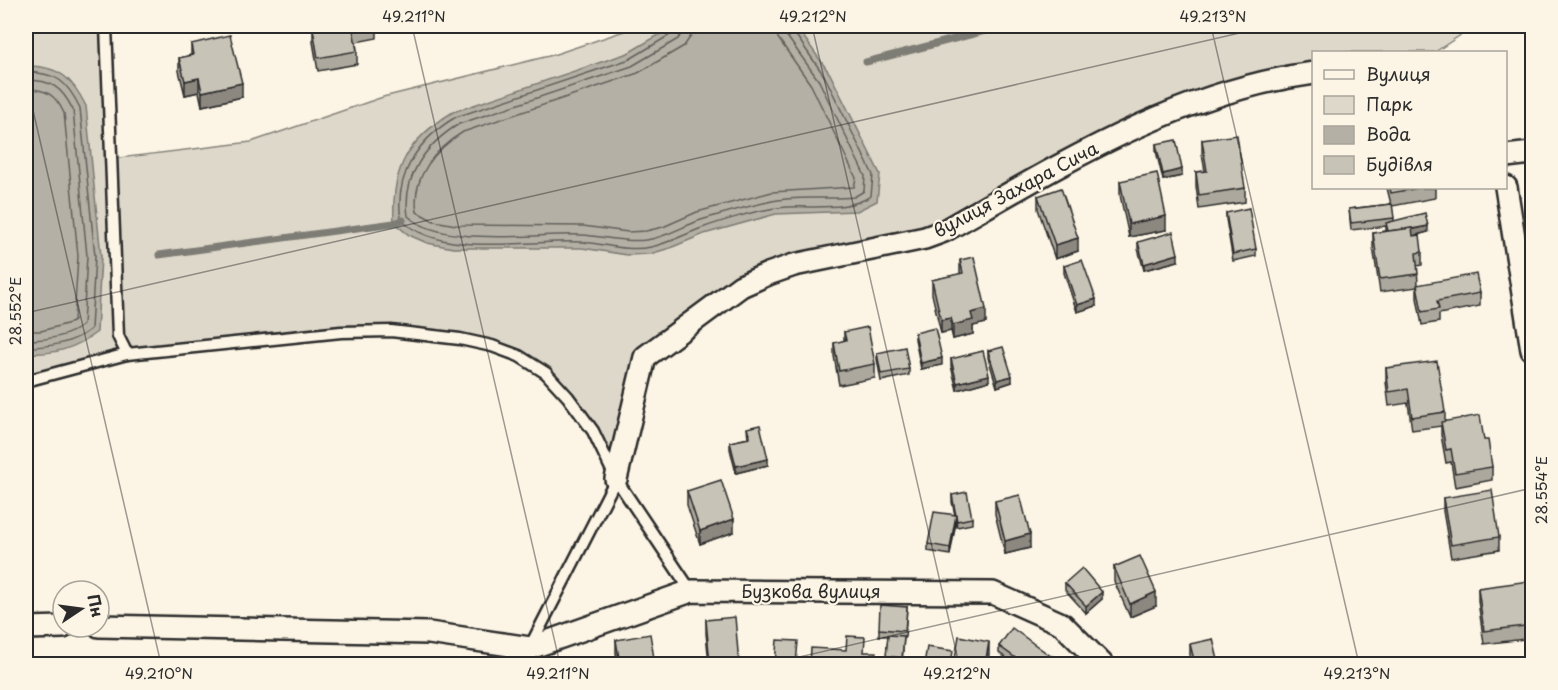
<svg xmlns="http://www.w3.org/2000/svg" width="1558" height="690" font-family="'Playpen Sans',sans-serif">
  <style>
    .green { fill: #ded8ca; stroke: #84827a; stroke-width: 1.5 }
    .water { fill: #b4b0a5; stroke: #7d7b74; stroke-width: 1.5 }
    .lines { fill: none; stroke-linecap: round; stroke-linejoin: round }
    .shore { stroke: #62605c; stroke-width: 1.5 }
    .stream { stroke: #7d7b74; stroke-width: 7 }
    .lane-casing { stroke: #2b2b2b; stroke-width: 15 }
    .street-casing { stroke: #2b2b2b; stroke-width: 26 }
    .lane { stroke: #fcf5e5; stroke-width: 10 }
    .street { stroke: #fcf5e5; stroke-width: 21 }
    .wall { fill: #aca89d; stroke: #2b2b2b; stroke-width: 1.5 }
    .shaded-wall { fill: #8c8880; stroke: #2b2b2b; stroke-width: 1.5 }
    .building { fill: #c8c3b7; stroke: #2b2b2b; stroke-width: 1.5 }
    .ticks { fill: none; stroke: #2b2b2b; stroke-width: 1.5; stroke-opacity: 0.45 }
    .labels { text-anchor: middle; stroke-width: 4.5; stroke-linejoin: round; paint-order: stroke }
    .street-label { font-size: 18px; fill: #2b2b2b; stroke: #fcf5e5 }
    .neatline { fill: none; stroke: #2b2b2b; stroke-width: 2 }
    .ticks-label { font-size: 15px; text-anchor: middle; fill: #2b2b2b }
  </style>
  <rect width="100%" height="100%" fill="#fcf5e5"/>
  <filter id="ink" filterUnits="userSpaceOnUse"><feTurbulence type="fractalNoise" baseFrequency=".0167" numOctaves="2"/><feDisplacementMap in="SourceGraphic" scale="12" xChannelSelector="R" yChannelSelector="G"/><feConvolveMatrix kernelMatrix="1 2 1 2 8 2 1 2 1" color-interpolation-filters="sRGB"/></filter>
  <g filter="url(#ink)">
    <polygon class="green" points="26,26 106,26 111,159 251,142 383,97 553,55 639,26 1474,26 1435,52 1314,52 1313,73 1211,97 944,231 794,265 645,357 616,479 593,431 546,373 492,346 391,331 127,354 26,381"/>
    <g class="water">
      <path d="M674,26h122l34,48 50,100 -3,27 -20,10 -81,3 -72,20 -34,14 -20,6 -23,1 -45,-7h-129l-26,-5 -18,-8 -15,-12c-3,-54 13,-83 59,-111l175,-59z"/>
      <path d="M26,66c34,0 46,12 60,40l15,150 -4,76c-22,17 -44,23 -71,21z"/>
    </g>
    <g class="lines">
      <g class="shore">
        <path d="M676,26l-3,7 -43,26 -174,58c-38,22 -62,58 -55,103 43,39 127,19 182,22 22,2 45,10 68,5 18,-4 34,-13 51,-19 19,-7 56,-18 75,-20 30,-4 68,5 94,-12l2,-21 -48,-98 -32,-46 -1,-5"/>
        <path d="M684,26l-2,7 -4,6 -46,27 -173,58c-33,20 -57,52 -51,92 35,32 127,17 174,19 21,1 42,8 64,5 19,-2 37,-14 55,-20 23,-7 48,-14 71,-19 26,-6 56,-1 82,-4l10,-6 1,-15 -46,-95 -33,-46 -2,-9"/>
        <path d="M693,26l-2,10 -7,10 -46,27 -175,59c-28,17 -52,46 -46,80l17,9 22,4 127,1 45,6 18,-1 17,-4 34,-15 75,-20 82,-5 2,-9 -45,-93 -33,-47 -3,-12"/>
        <path d="M26,72c31,1 41,9 54,36l15,148 -4,73c-19,15 -42,18 -65,18"/>
        <path d="M26,80c25,0 36,7 47,30l14,146 -4,69c-16,13 -38,15 -57,15"/>
        <path d="M26,89c20,0 29,5 38,24l14,143 -4,65 -4,2 -29,8h-15"/>
      </g>
      <g class="stream">
        <polyline points="866,62 1004,26"/>
        <polyline points="159,255 394,223 403,220"/>
      </g>
      <defs>
        <g id="lane">
          <polyline points="106,26 118,336 127,354 341,332 391,331 460,339 492,346 519,356 546,373 568,397 593,431 616,479 691,591"/>
          <polyline points="26,381 127,354"/>
          <polyline points="531,645 616,479"/>
        </g>
        <g id="street">
          <polyline points="1506,156 1532,153"/>
          <polyline points="1506,187 1532,350"/>
          <path d="M616,479l29,-122 96,-71 27,-12 26,-9 131,-27 19,-7c116,-66 234,-140 370,-158"/>
          <polyline points="99,626 429,633 530,648"/>
          <polyline points="26,628 63,627"/>
          <polyline points="513,664 530,648 691,591 993,593 1062,624 1102,664"/>
        </g>
      </defs>
      <use href="#lane" class="lane-casing"/>
      <use href="#street" class="street-casing"/>
      <use href="#lane" class="lane"/>
      <use href="#street" class="street"/>
    </g>
    <g class="wall">
      <polygon points="319,26 377,26 377,38 356,42 357,51 357,64 318,71 313,42 313,29 319,27"/>
      <polygon points="191,44 242,97 202,106 199,92 185,95 179,71 179,58 191,55"/>
      <polygon points="1530,55 1533,55 1533,92 1530,68"/>
      <polygon points="1202,140 1245,188 1245,202 1199,209 1196,186 1196,172 1205,171 1202,154"/>
      <polygon points="1156,144 1182,176 1163,180 1156,151"/>
      <polygon points="1120,181 1166,230 1129,237 1120,195"/>
      <polygon points="1387,188 1435,188 1435,198 1392,206 1394,221 1428,232 1417,235 1422,252 1422,265 1417,266 1418,285 1480,293 1480,306 1439,314 1439,322 1422,325 1417,298 1417,287 1380,292 1373,247 1373,233 1386,231 1386,226 1351,230 1349,209 1391,204"/>
      <polygon points="1038,196 1078,251 1055,259 1038,209"/>
      <polygon points="1226,213 1256,249 1256,256 1233,261 1226,219"/>
      <polygon points="1138,242 1178,261 1144,270 1138,249"/>
      <polygon points="960,260 986,323 973,326 973,334 953,339 951,331 941,333 932,294 932,280 960,274"/>
      <polygon points="1064,266 1096,306 1077,312 1064,273"/>
      <polygon points="844,332 875,364 875,378 839,385 834,356 834,343 844,341"/>
      <polygon points="915,333 942,365 921,369 915,339"/>
      <polygon points="988,351 1012,382 997,387 988,358"/>
      <polygon points="877,353 909,369 909,375 881,381 877,359"/>
      <polygon points="951,359 989,381 957,390 951,366"/>
      <polygon points="1386,368 1445,412 1445,421 1484,440 1492,467 1492,480 1455,487 1451,462 1446,463 1441,435 1441,426 1412,430 1408,403 1389,406 1386,382"/>
      <polygon points="747,428 768,465 736,473 730,449 730,442 748,438"/>
      <polygon points="687,491 734,532 700,544 687,505"/>
      <polygon points="952,495 972,518 972,524 957,527 956,520 950,555 928,551 928,544 955,515 952,502"/>
      <polygon points="1443,498 1499,537 1499,550 1451,558 1443,511"/>
      <polygon points="995,501 1030,548 1005,554 995,514"/>
      <polygon points="1114,567 1156,606 1130,617 1114,581"/>
      <polygon points="1065,583 1102,599 1086,613 1065,590"/>
      <polygon points="1478,588 1533,609 1533,638 1484,644 1478,601"/>
      <polygon points="907,607 905,637 904,637 902,664 886,663 888,636 879,636 879,629"/>
      <polygon points="706,620 739,664 709,664 706,633"/>
      <polygon points="616,640 655,664 618,664 616,653"/>
      <polygon points="1190,644 1219,664 1192,664 1190,657"/>
      <polygon points="999,646 1052,664 1015,664 999,653"/>
    </g>
    <g class="shaded-wall">
      <polygon points="524,26 538,26 524,30"/>
      <polygon points="199,78 199,92 185,95 185,81"/>
      <polygon points="242,83 242,97 202,106 202,92"/>
      <polygon points="1182,169 1182,176 1163,180 1163,174"/>
      <polygon points="1166,216 1166,230 1129,237 1129,224"/>
      <polygon points="1428,226 1428,232 1389,242 1389,235"/>
      <polygon points="1078,238 1078,251 1055,259 1055,245"/>
      <polygon points="1178,254 1178,261 1144,270 1144,264"/>
      <polygon points="1096,299 1096,306 1077,312 1077,305"/>
      <polygon points="986,309 986,323 973,326 973,334 953,339 953,325 971,313"/>
      <polygon points="951,318 951,331 941,333 941,320"/>
      <polygon points="942,358 942,365 921,369 921,363"/>
      <polygon points="989,375 989,381 957,390 957,383"/>
      <polygon points="1012,376 1012,382 997,387 997,380"/>
      <polygon points="768,459 768,465 736,473 736,466"/>
      <polygon points="956,515 956,522 950,555 950,548"/>
      <polygon points="734,519 734,532 700,544 700,531"/>
      <polygon points="1030,534 1030,548 1005,554 1005,541"/>
      <polygon points="1102,592 1102,599 1086,613 1086,606"/>
      <polygon points="1156,592 1156,606 1130,617 1130,604"/>
      <polygon points="989,642 989,655 988,664 985,664"/>
      <polygon points="1052,657 1051,664 1046,664"/>
    </g>
    <g class="building">
      <polygon points="321,26 371,26 353,29 357,51 318,58 313,29 321,27"/>
      <polygon points="230,35 242,83 202,92 199,78 185,81 179,58 193,55 191,44"/>
      <polygon points="1530,55 1533,55 1533,79"/>
      <polygon points="1237,135 1245,188 1199,195 1196,172 1207,171 1202,140"/>
      <polygon points="1176,140 1182,169 1163,174 1156,144"/>
      <polygon points="1157,173 1166,216 1129,224 1120,181"/>
      <polygon points="1061,188 1078,238 1055,245 1038,196"/>
      <polygon points="1390,188 1419,188 1391,193"/>
      <polygon points="1392,204 1394,218 1351,223 1349,209"/>
      <polygon points="1249,208 1256,249 1233,254 1226,213"/>
      <polygon points="1425,213 1428,226 1412,229 1412,228 1388,231 1386,223"/>
      <polygon points="1412,228 1413,236 1420,235 1422,252 1416,253 1418,274 1380,279 1373,233"/>
      <polygon points="1173,232 1178,254 1144,264 1138,242"/>
      <polygon points="974,257 986,309 971,313 973,320 953,325 951,318 941,320 932,280 963,273 960,260"/>
      <polygon points="1082,260 1096,299 1077,305 1064,266"/>
      <polygon points="1476,274 1480,293 1437,301 1439,309 1422,312 1417,285"/>
      <polygon points="868,327 875,364 839,371 834,343 846,340 844,332"/>
      <polygon points="935,328 942,358 921,363 915,333"/>
      <polygon points="905,347 909,369 881,374 877,353"/>
      <polygon points="1003,347 1012,376 997,380 988,351"/>
      <polygon points="983,351 989,375 957,383 951,359"/>
      <polygon points="1437,361 1445,412 1412,417 1408,389 1389,392 1386,368"/>
      <polygon points="1480,415 1484,440 1488,440 1492,467 1455,473 1451,449 1446,450 1441,422"/>
      <polygon points="760,425 768,459 736,466 730,442 750,438 747,428"/>
      <polygon points="721,480 734,519 700,531 687,491"/>
      <polygon points="1492,490 1499,537 1451,545 1443,498"/>
      <polygon points="967,492 972,518 957,521 952,495"/>
      <polygon points="1020,495 1030,534 1005,541 995,501"/>
      <polygon points="934,512 956,515 950,548 928,544"/>
      <polygon points="1140,556 1156,592 1130,604 1114,567"/>
      <polygon points="1082,568 1102,592 1086,606 1065,583"/>
      <polygon points="1529,581 1533,609 1533,625 1484,631 1478,588"/>
      <polygon points="880,605 907,607 905,631 879,629"/>
      <polygon points="735,617 739,664 710,664 706,620"/>
      <polygon points="1012,628 1052,657 1046,664 1024,664 999,646"/>
      <polygon points="650,634 655,664 620,664 616,640"/>
      <polygon points="888,635 904,636 902,658 886,656"/>
      <polygon points="847,636 865,637 864,652 876,652 876,664 810,664 811,648 846,650"/>
      <polygon points="959,636 989,642 985,664 954,664"/>
      <polygon points="1213,639 1219,664 1195,664 1190,644"/>
      <polygon points="777,640 798,641 796,664 775,664"/>
      <polygon points="927,647 953,651 951,664 924,664"/>
    </g>
  </g>
  <path class="ticks" d="M412,26l148,638M812,26l147,638M1211,26l148,638M26,80l135,584M26,313l1244,-287M769,664l763,-176"/>
  <g class="labels">
    <g class="street-label">
      <text transform="translate(1016 190) rotate(-28)" y="6">вулиця Захара Сича</text>
      <text x="811" y="598">Бузкова вулиця</text>
    </g>
  </g>
  <rect width="1558" height="690" fill="none" stroke="#fcf5e5" stroke-width="66"/>
  <rect x="1312" y="51" width="195" height="138" fill="#fcf5e5" stroke="#a8a49b" stroke-width="1.5"/>
  <rect x="1324" y="70" width="30" height="9" fill="#fcf5e5" stroke="#a8a49b" stroke-width="1.5"/>
  <text x="1366" y="81" font-size="18" fill="#2b2b2b">Вулиця</text>
  <rect x="1324" y="96" width="30" height="18" fill="#ded8ca" stroke="#a8a49b" stroke-width="1.5"/>
  <text x="1366" y="111" font-size="18" fill="#2b2b2b">Парк</text>
  <rect x="1324" y="126" width="30" height="18" fill="#b4b0a5" stroke="#a8a49b" stroke-width="1.5"/>
  <text x="1366" y="141" font-size="18" fill="#2b2b2b">Вода</text>
  <rect x="1324" y="156" width="30" height="18" fill="#c8c3b7" stroke="#a8a49b" stroke-width="1.5"/>
  <text x="1366" y="171" font-size="18" fill="#2b2b2b">Будівля</text>
  <g transform="translate(81 609) rotate(77)"><circle r="28" fill="#fcf5e5" stroke="#a8a49b" stroke-width="1.5"/>
  <path d="M0-4.5L10 22L0 15L-10 22Z" fill="#2b2b2b"/>
  <text y="-9" font-size="16" font-weight="bold" text-anchor="middle" fill="#2b2b2b">Пн</text>
  </g>
  <rect x="33" y="33" width="1492" height="624" class="neatline"/>
  <g class="ticks-label">
    <text x="414" y="22">49.211°N</text>
    <text x="813" y="22">49.212°N</text>
    <text x="1213" y="22">49.213°N</text>
    <text transform="translate(16 311) rotate(-90)" y="5">28.552°E</text>
    <text transform="translate(1542 490) rotate(-90)" y="5">28.554°E</text>
    <text x="159" y="679">49.210°N</text>
    <text x="558" y="679">49.211°N</text>
    <text x="957" y="679">49.212°N</text>
    <text x="1357" y="679">49.213°N</text>
  </g>
</svg>
